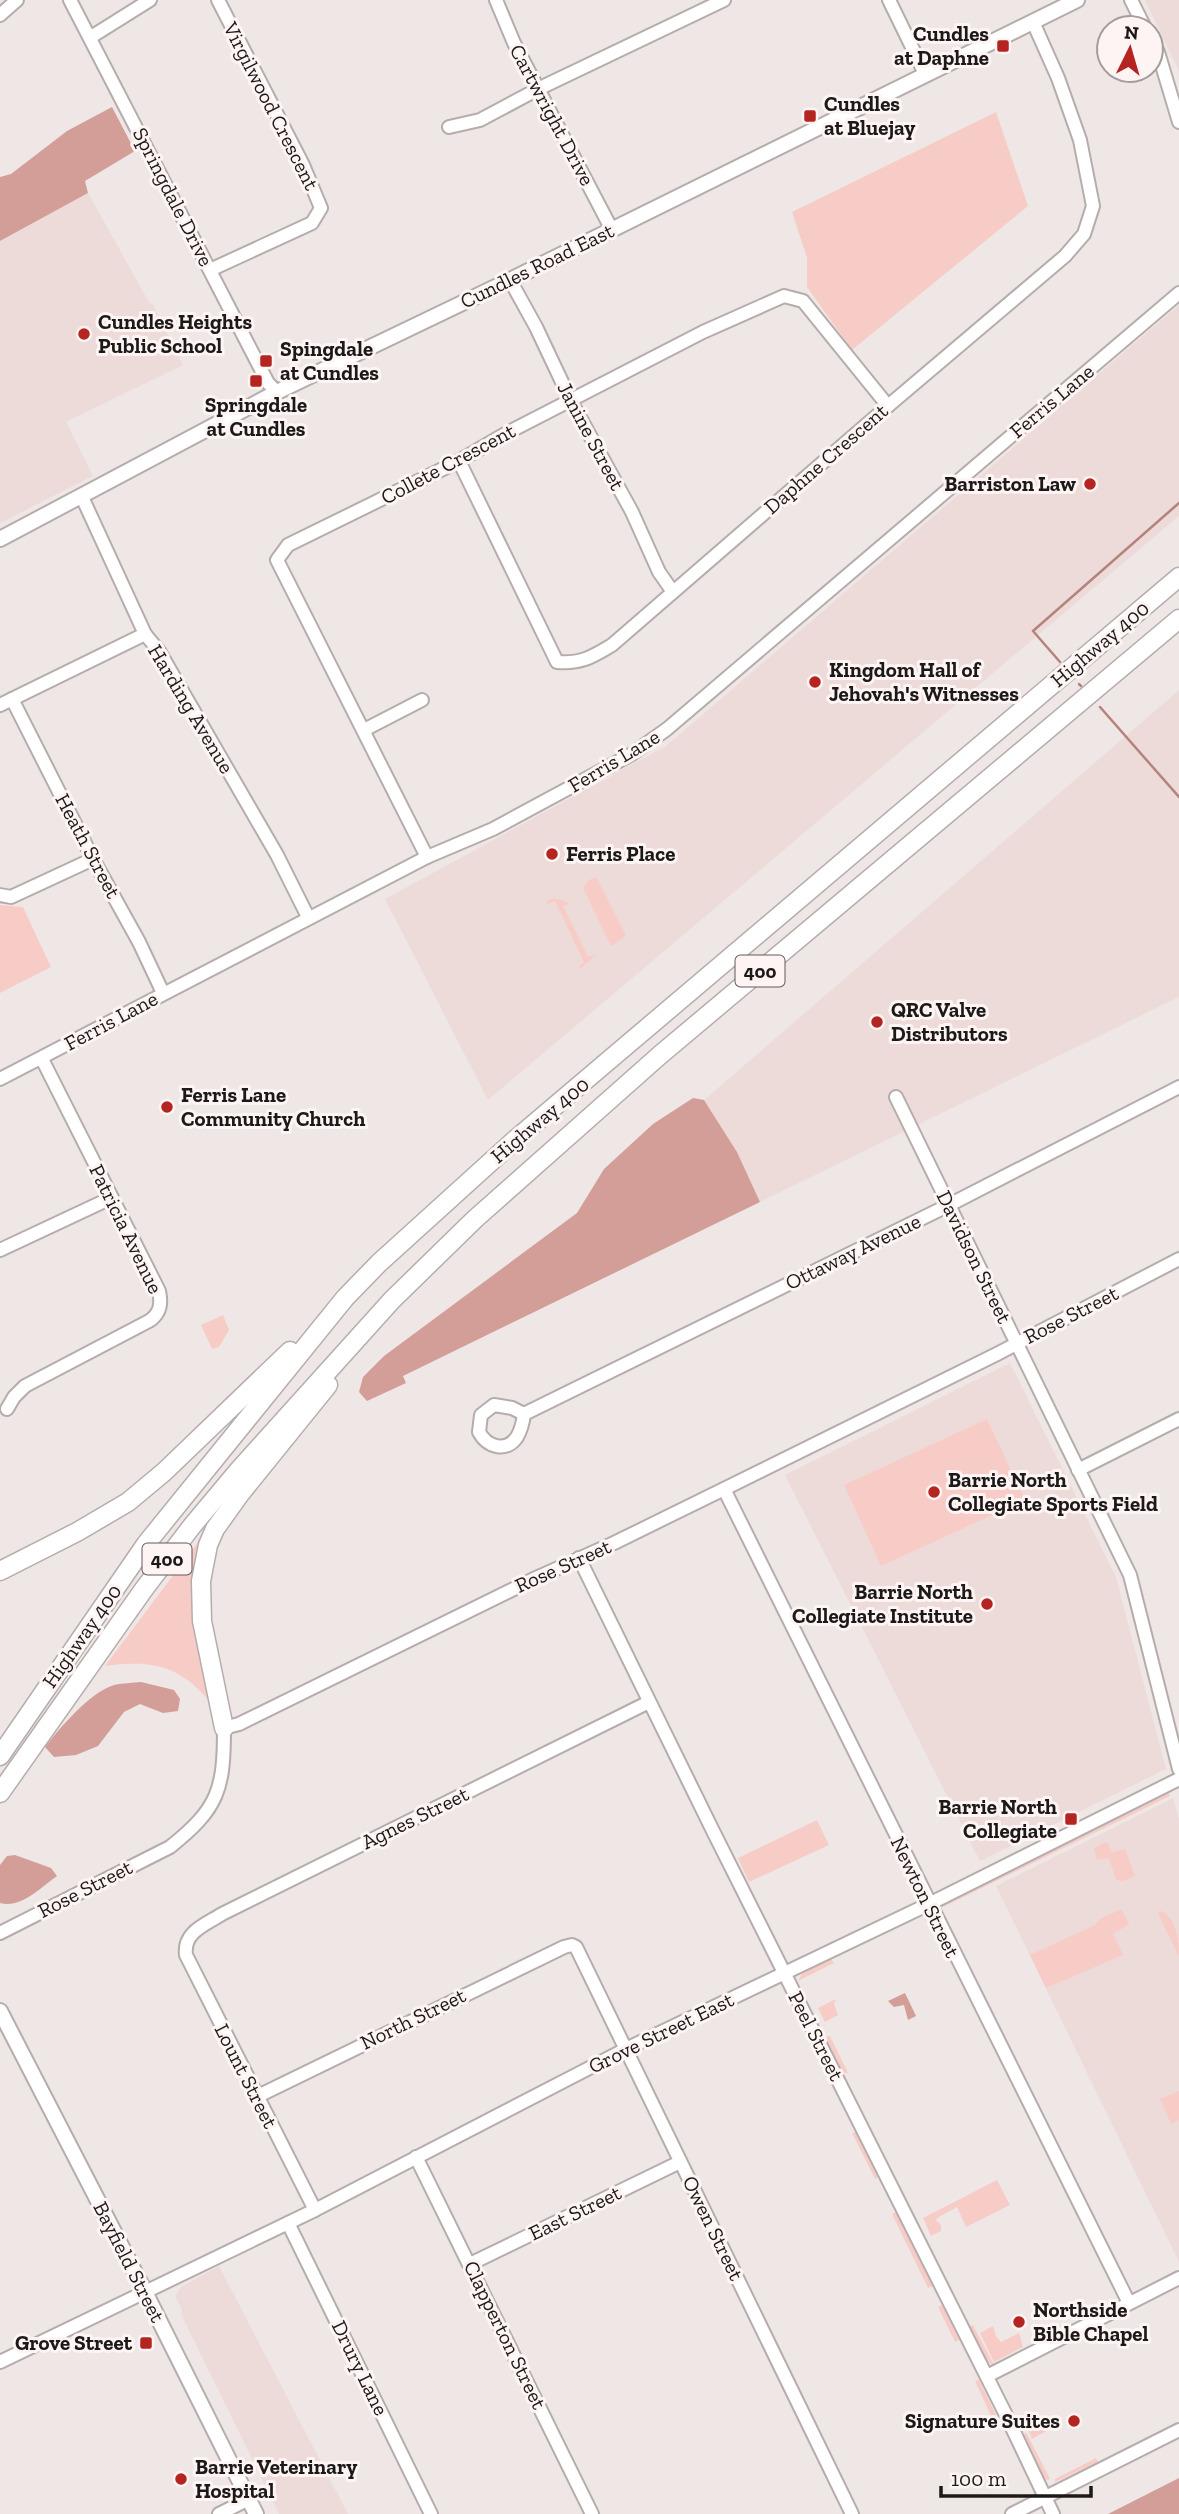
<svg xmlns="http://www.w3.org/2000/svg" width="1179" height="2514" font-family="'Zilla Slab',serif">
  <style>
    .built { fill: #eddbd9 }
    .green { fill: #f8ccc6 }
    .forest { fill: #d29e97 }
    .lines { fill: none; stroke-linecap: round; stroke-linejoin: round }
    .stream { stroke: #b4837c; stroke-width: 2.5 }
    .minor-casing { stroke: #b5adac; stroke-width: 16 }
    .major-casing { stroke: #b5adac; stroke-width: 18 }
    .highway-casing { stroke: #b5adac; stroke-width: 21 }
    .minor { stroke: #fff; stroke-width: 12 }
    .major { stroke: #fff; stroke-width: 14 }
    .highway { stroke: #fff; stroke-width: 18 }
    .poi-dot { fill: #b42521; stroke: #fdf4f3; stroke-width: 2.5 }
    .labels { text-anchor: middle; stroke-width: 6; stroke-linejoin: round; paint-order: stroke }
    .shield { fill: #fdf4f3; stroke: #605b5a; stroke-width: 2 }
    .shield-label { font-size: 19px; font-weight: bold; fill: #1c1a19 }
    .poi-label { font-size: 21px; font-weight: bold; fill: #1c1a19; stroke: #fdf4f3; text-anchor: start }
    .street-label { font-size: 21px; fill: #1c1a19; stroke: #fdf4f3 }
  </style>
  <rect width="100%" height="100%" fill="#efe7e6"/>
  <g class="built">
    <polygon points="1145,0 1179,0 1179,72 1178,69"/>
    <polygon points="88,193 150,304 152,303 183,365 66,422 93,476 0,523 0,241"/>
    <polygon points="1179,305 1179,516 488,1100 385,899 666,746"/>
    <polygon points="1179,690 1179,997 760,1202 737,1152 704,1100"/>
    <polygon points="1010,1363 1116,1577 1166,1769 980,1861 785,1475"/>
    <polygon points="1173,1798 1179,1820 1179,2262 996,1886"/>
    <polygon points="219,2266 348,2514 279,2514 181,2314 182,2310 175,2296 181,2287"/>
  </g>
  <g class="green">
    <polygon points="996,112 1028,206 852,350 807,287 807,258 792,212"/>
    <polygon points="596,877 625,933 625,936 611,946 583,888 589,880"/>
    <polygon points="554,898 570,903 563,906 588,957 596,955 580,969 579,967 584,962 555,901 547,904 547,901"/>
    <polygon points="0,905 23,907 51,967 0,993"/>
    <polygon points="223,1315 229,1330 219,1347 212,1349 201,1325"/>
    <polygon points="987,1419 1025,1500 881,1566 844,1485"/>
    <path d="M205,1533l5,169c-31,-37 -58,-42 -105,-36z"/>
    <polygon points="1168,1792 1170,1796 941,1908 943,1902"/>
    <polygon points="817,1820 829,1845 749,1882 738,1858"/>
    <polygon points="1103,1843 1108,1843 1112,1852 1125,1849 1135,1876 1123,1881 1116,1880 1109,1858 1097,1860 1094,1848"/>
    <polygon points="1121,1909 1129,1924 1113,1934 1123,1955 1046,1988 1030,1955 1095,1925 1100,1919"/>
    <path d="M1161,1911c16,7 18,30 18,46l-21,-44z"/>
    <polygon points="831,1959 834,1963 798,1981 803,1972"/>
    <polygon points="836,1999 834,2004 838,2015 825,2022 818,2008"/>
    <polygon points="830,2036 848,2073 843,2073 825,2037"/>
    <polygon points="1179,2091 1179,2120 1171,2124 1160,2099"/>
    <polygon points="856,2132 878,2177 875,2179 852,2133"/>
    <polygon points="997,2180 1010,2205 966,2227 957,2207 937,2218 936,2220 941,2225 941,2231 931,2236 923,2218"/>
    <polygon points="896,2212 933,2286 928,2288 892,2214"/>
    <polygon points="942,2305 959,2340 955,2342 938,2307"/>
    <polygon points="973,2325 994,2365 985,2361 969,2327"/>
    <polygon points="993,2326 996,2336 1001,2342 1019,2333 1023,2347 994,2362 980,2333"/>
    <polygon points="979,2380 996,2415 992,2418 975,2381"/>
    <polygon points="1051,2420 1054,2427 1032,2439 1029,2431"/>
    <polygon points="1026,2432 1050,2479 1047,2480 1042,2476 1023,2436"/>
    <polygon points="1096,2458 1098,2462 1055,2482 1055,2479"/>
  </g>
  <g class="forest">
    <polygon points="112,107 135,151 85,181 88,193 0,241 0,177 11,174 67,131"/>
    <polygon points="693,1098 704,1100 737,1152 760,1202 403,1376 406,1383 367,1401 359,1392 363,1377 384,1356 577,1213 604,1169 653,1124"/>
    <path d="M141,1682l33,8 6,9 -2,12 -15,2 -23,-9 -16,8 -26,34 -22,9 -22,2 -9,-10c15,-19 45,-55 69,-62 9,-2 18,-2 27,-3z"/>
    <path d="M15,1855l36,13 6,8c-16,11 -36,33 -57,27v-38l7,-9z"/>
    <polygon points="905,1993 916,2016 908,2020 904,2005 894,2007 888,2001"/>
    <polygon points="1179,2478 1179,2514 1108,2514"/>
  </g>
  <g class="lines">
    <g class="stream">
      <polyline points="1060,662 1033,631 1179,503"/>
      <polyline points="1079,684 1081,686"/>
      <polyline points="1100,707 1179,797"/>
    </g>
    <defs>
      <g id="minor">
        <polyline points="70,0 268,383 277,392"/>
        <polyline points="496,0 514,43 611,228"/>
        <polyline points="889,0 925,74"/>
        <polyline points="1131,0 1145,28"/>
        <polyline points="0,15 17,0"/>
        <polyline points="91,37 150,0"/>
        <polyline points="1151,39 1158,52 1179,122"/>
        <polyline points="449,127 480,120 540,88 724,0"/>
        <polyline points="210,270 312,223 321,208 303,165 218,0"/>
        <polyline points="510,280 536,327 571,401 632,512 659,572 673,592"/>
        <path d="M459,461l98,201c24,2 35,-5 55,-17l276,-239 177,-150 19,-22 9,-28 -13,-66 -22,-62 -25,-56"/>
        <polyline points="82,497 145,634 159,651 277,855 308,917"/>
        <polyline points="12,699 93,859 139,942 163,993"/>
        <polyline points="0,705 145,634"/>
        <polyline points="364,730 422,700"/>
        <polyline points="427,857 277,560 288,545 459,461 507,433 703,332 784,296 803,301 888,406"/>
        <polyline points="0,895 11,897 93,859"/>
        <polyline points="0,1079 427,857 493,829 632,754 667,729 1179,293"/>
        <polyline points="896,1097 1130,1575 1179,1769"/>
        <polyline points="0,1250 111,1198"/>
        <path d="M7,1409l7,-12 11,-11 124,-65c11,-7 13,-17 10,-30l-117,-232"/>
        <path d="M524,1414l-12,-6 -18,-3 -13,10 -2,17c8,15 27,21 38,5 4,-7 6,-15 7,-23l425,-209 230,-118"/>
        <polyline points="1078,1470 1179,1419"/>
        <polyline points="724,1489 1129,2303"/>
        <polyline points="579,1558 713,1831 1006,2415 1053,2514"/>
        <path d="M0,1933l170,-86c49,-39 54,-58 54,-119l15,-4 297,-146 78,-35 110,-54 273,-135 182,-95"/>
        <polyline points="256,2097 564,1947 572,1945 576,1947 852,2514"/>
        <polyline points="416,2157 592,2514"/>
        <path d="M315,2210l-129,-255c-3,-23 19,-30 36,-41l427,-212"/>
        <polyline points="288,2223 431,2514"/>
        <polyline points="470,2264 680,2162"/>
        <polyline points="0,2362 315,2210 626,2049 929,1904 1179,1779"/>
        <polyline points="987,2376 1179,2278"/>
        <polyline points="219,2514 249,2499"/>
        <polyline points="1012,2514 1179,2430"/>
      </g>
      <g id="major">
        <polyline points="0,539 277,392 510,280 1077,0"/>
        <polyline points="0,2011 144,2290 256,2514"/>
      </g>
      <g id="highway">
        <polyline points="0,1571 77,1532 128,1502 164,1472 290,1351"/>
        <polyline points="224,1728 202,1621 201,1581 208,1545 215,1529 240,1494 328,1385"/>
        <polyline points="0,1756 146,1544 345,1298 379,1263 516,1139 1179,577"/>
        <polyline points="0,1793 144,1589 192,1526 238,1471 392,1300 475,1219 660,1055 1179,619"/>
      </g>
    </defs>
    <use href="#minor" class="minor-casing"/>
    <use href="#major" class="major-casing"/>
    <use href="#highway" class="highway-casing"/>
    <use href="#minor" class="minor"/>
    <use href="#major" class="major"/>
    <use href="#highway" class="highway"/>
  </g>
  <g class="poi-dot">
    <rect x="996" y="39" width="14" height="14" rx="3.5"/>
    <rect x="803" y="109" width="14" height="14" rx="3.5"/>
    <circle cx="84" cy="334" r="7"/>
    <rect x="259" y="354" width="14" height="14" rx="3.5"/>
    <rect x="249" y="374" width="14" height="14" rx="3.5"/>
    <circle cx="1090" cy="484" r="7"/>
    <circle cx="815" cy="682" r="7"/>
    <circle cx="552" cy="854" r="7"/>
    <circle cx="877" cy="1022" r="7"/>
    <circle cx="167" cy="1107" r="7"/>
    <circle cx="934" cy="1492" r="7"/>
    <circle cx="987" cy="1604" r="7"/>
    <rect x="1064" y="1812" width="14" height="14" rx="3.5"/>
    <circle cx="1019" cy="2322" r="7"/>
    <rect x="139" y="2336" width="14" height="14" rx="3.5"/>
    <circle cx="1074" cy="2421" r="7"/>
    <circle cx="181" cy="2479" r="7"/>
  </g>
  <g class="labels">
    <g class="shield">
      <rect x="735.5" y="955.5" width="49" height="31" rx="5"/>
      <rect x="142.5" y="1543.5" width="49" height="31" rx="5"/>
    </g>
    <g class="shield-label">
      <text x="760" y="978">400</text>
      <text x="167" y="1566">400</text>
    </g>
    <g class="poi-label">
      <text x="989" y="41" text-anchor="end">Cundles<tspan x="989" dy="24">at Daphne</tspan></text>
      <text x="824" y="111">Cundles<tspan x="824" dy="24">at Bluejay</tspan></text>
      <text x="98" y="329">Cundles Heights<tspan x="98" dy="24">Public School</tspan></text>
      <text x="280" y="356">Spingdale<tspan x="280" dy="24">at Cundles</tspan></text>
      <text x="256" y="412" text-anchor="middle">Springdale<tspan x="256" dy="24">at Cundles</tspan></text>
      <text x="1076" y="491" text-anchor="end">Barriston Law</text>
      <text x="829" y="677">Kingdom Hall of<tspan x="829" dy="24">Jehovah's Witnesses</tspan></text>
      <text x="566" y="861">Ferris Place</text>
      <text x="891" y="1017">QRC Valve<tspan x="891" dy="24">Distributors</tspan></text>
      <text x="181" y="1102">Ferris Lane<tspan x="181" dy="24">Community Church</tspan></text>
      <text x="948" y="1487">Barrie North<tspan x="948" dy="24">Collegiate Sports Field</tspan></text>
      <text x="973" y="1599" text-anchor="end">Barrie North<tspan x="973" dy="24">Collegiate Institute</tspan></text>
      <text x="1057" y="1814" text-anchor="end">Barrie North<tspan x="1057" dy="24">Collegiate</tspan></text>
      <text x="1033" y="2317">Northside<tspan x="1033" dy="24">Bible Chapel</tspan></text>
      <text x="132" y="2350" text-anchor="end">Grove Street</text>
      <text x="1060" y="2428" text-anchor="end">Signature Suites</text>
      <text x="195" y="2474">Barrie Veterinary<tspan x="195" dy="24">Hospital</tspan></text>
    </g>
    <g class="street-label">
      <text transform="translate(271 106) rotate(63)" y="7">Virgilwood Crescent</text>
      <text transform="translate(552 115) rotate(62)" y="7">Cartwright Drive</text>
      <text transform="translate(173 197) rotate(63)" y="7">Springdale Drive</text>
      <text transform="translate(537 266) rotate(-26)" y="7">Cundles Road East</text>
      <text transform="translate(1052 401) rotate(-40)" y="7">Ferris Lane</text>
      <text transform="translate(591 436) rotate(62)" y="7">Janine Street</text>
      <text transform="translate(826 459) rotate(-41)" y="7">Daphne Crescent</text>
      <text transform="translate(448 464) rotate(-28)" y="7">Collete Crescent</text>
      <text transform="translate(1100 644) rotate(-40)" y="7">Highway 400</text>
      <text transform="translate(191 709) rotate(59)" y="7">Harding Avenue</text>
      <text transform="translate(614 761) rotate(-31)" y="7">Ferris Lane</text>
      <text transform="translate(88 846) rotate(62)" y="7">Heath Street</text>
      <text transform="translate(111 1021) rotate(-28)" y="7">Ferris Lane</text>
      <text transform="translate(540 1120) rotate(-40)" y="7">Highway 400</text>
      <text transform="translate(126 1229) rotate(64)" y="7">Patricia Avenue</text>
      <text transform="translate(853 1252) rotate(-26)" y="7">Ottaway Avenue</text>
      <text transform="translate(974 1257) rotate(64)" y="7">Davidson Street</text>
      <text transform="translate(1071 1315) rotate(-27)" y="7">Rose Street</text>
      <text transform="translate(563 1566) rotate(-24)" y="7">Rose Street</text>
      <text transform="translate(82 1636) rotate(-55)" y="7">Highway 400</text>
      <text transform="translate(415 1818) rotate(-26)" y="7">Agnes Street</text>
      <text transform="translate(85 1889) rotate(-27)" y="7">Rose Street</text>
      <text transform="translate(925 1897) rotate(64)" y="7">Newton Street</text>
      <text transform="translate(413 2019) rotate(-26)" y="7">North Street</text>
      <text transform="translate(661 2033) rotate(-26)" y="7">Grove Street East</text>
      <text transform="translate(816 2036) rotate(63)" y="7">Peel Street</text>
      <text transform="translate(246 2076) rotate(63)" y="7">Lount Street</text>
      <text transform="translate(575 2213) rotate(-26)" y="7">East Street</text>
      <text transform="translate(713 2228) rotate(64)" y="7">Owen Street</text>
      <text transform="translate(129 2262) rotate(63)" y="7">Bayfield Street</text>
      <text transform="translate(505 2335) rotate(64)" y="7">Clapperton Street</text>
      <text transform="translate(360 2368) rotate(64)" y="7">Drury Lane</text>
    </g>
  </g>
  <g transform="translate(1130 49) rotate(5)"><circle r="33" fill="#fdf4f3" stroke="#a39d9c" stroke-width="2"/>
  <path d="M0-5L12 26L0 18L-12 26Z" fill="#b42521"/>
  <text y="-10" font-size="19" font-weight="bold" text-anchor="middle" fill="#1c1a19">N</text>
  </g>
  <path d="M941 2486v10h150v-10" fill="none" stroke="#1c1a19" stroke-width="3.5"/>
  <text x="951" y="2486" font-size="21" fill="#1c1a19" stroke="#fdf4f3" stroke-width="5" paint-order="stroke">100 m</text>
</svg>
